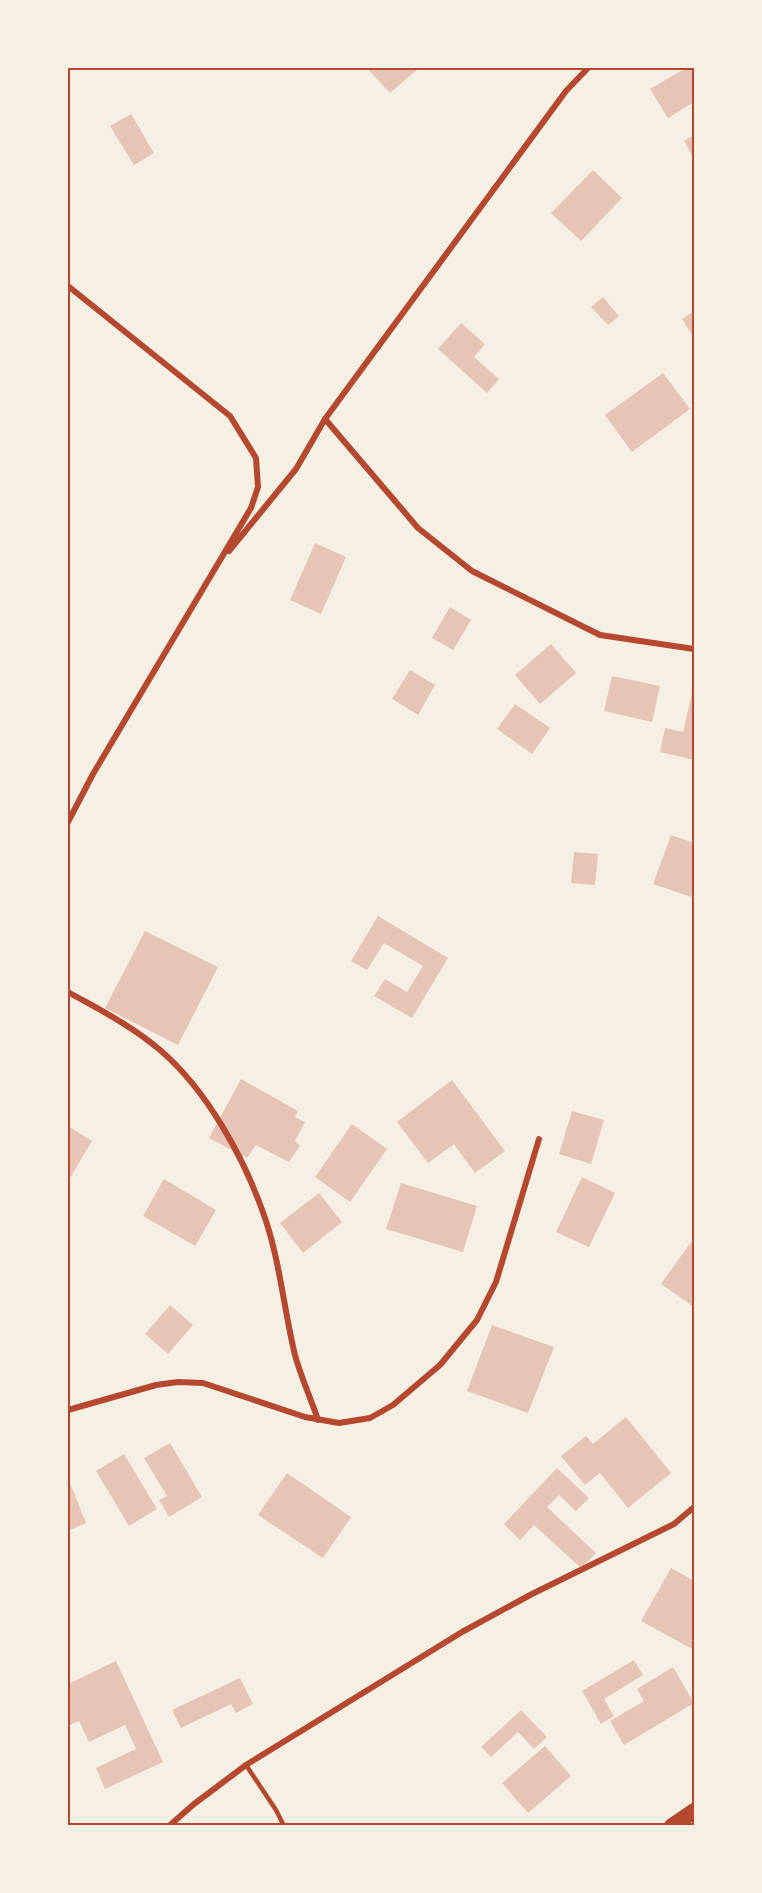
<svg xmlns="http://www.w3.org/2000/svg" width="762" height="1893" font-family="Rubik,sans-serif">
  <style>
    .building { fill: #e6c5b7 }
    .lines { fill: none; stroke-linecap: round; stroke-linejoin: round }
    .service { stroke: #b5482f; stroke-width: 4.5 }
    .minor { stroke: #b5482f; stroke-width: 6 }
    .trunk { stroke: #b5482f; stroke-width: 16 }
    .neatline { fill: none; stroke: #b5482f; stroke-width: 2 }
  </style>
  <rect width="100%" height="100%" fill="#f6efe4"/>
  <g class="building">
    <polygon points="367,68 419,68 390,93"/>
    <polygon points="686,68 694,68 694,102 668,118 650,89"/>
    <polygon points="131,114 154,153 134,165 110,126"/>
    <polygon points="694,135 694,159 684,141"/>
    <polygon points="593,170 622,198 581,241 551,213"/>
    <polygon points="603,297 619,316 608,325 591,307"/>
    <polygon points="694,311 694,338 682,319"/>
    <polygon points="461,323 485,344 474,357 499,379 487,393 438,349"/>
    <polygon points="663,373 690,409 632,452 605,415"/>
    <polygon points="315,543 346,557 321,614 290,600"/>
    <polygon points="450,607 471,620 453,650 432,638"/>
    <polygon points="551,644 576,673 540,704 515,675"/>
    <polygon points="410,670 435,685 418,715 392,699"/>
    <polygon points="612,676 660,686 652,722 604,711"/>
    <polygon points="692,693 694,694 694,760 660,752 665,728 683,732"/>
    <polygon points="515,704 550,728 532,754 497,729"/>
    <polygon points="671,835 694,843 694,886 691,897 653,884"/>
    <polygon points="574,852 598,854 595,885 571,883"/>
    <polygon points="378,916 448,958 412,1018 374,996 385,979 407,992 423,966 384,943 367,970 351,961"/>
    <polygon points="145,931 218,967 178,1045 105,1008"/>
    <polygon points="241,1079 298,1111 295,1117 305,1122 295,1141 300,1146 289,1162 256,1145 247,1158 209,1138"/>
    <polygon points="452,1080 505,1151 475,1173 454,1144 428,1163 397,1122"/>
    <polygon points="572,1111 604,1120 591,1164 559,1154"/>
    <polygon points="352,1124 387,1149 350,1202 315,1177"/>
    <polygon points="68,1126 92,1141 68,1181"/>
    <polygon points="582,1177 615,1193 589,1247 556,1232"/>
    <polygon points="164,1179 216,1210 195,1246 143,1216"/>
    <polygon points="401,1183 477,1206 463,1252 386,1229"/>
    <polygon points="319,1193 342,1222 303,1253 280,1223"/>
    <polygon points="691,1242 694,1245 694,1307 661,1284"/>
    <polygon points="170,1305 193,1325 168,1354 145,1334"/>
    <polygon points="492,1325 554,1347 528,1413 467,1391"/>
    <polygon points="626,1417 671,1473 628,1508 600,1473 585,1485 561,1456 586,1436 593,1444"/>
    <polygon points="170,1443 202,1497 169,1517 159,1500 167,1496 144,1458"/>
    <polygon points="124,1454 157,1509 129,1526 96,1471"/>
    <polygon points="557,1468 589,1498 576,1511 559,1495 547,1507 596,1553 581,1568 534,1525 520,1540 504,1524"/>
    <polygon points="287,1473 351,1517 323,1558 258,1515"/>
    <polygon points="68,1478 86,1523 68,1531"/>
    <polygon points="671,1568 694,1581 694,1650 641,1621"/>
    <polygon points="634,1660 643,1675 604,1699 614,1716 601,1724 582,1691"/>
    <polygon points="116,1661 163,1762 105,1789 96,1768 136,1749 125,1725 89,1742 79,1721 68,1726 68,1684"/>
    <polygon points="673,1667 694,1703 624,1745 610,1721 644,1701 637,1689"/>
    <polygon points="240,1678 253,1704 236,1713 231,1704 181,1728 172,1710"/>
    <polygon points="521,1710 547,1737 534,1749 518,1732 491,1757 481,1747"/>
    <polygon points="545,1746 571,1776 528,1813 502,1783"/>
  </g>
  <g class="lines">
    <polyline class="service" points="246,1765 276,1810 284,1826"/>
    <g class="minor">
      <polyline points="68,286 230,416 256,458 258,487 251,508 93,774 68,822"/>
      <polyline points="325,419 418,528 472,571 600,635 694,649"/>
      <polyline points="229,551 296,469 325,419 566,91 588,68"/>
      <path d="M68,992c32,18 64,34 92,58 47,40 85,109 105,168 15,44 19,92 30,137 6,22 16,44 23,65"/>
      <polyline points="68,1410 156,1385 178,1382 203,1383 305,1417 339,1423 370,1418 393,1405 440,1365 477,1320 496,1282 539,1139"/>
      <polyline points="169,1826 194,1804 246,1765 462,1632 532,1594 674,1524 694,1507"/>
    </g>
    <polyline class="trunk" points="672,1826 694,1811"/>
  </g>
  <rect width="762" height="1893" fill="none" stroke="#f6efe4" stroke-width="138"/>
  <rect x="69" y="69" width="624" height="1755" class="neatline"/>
</svg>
